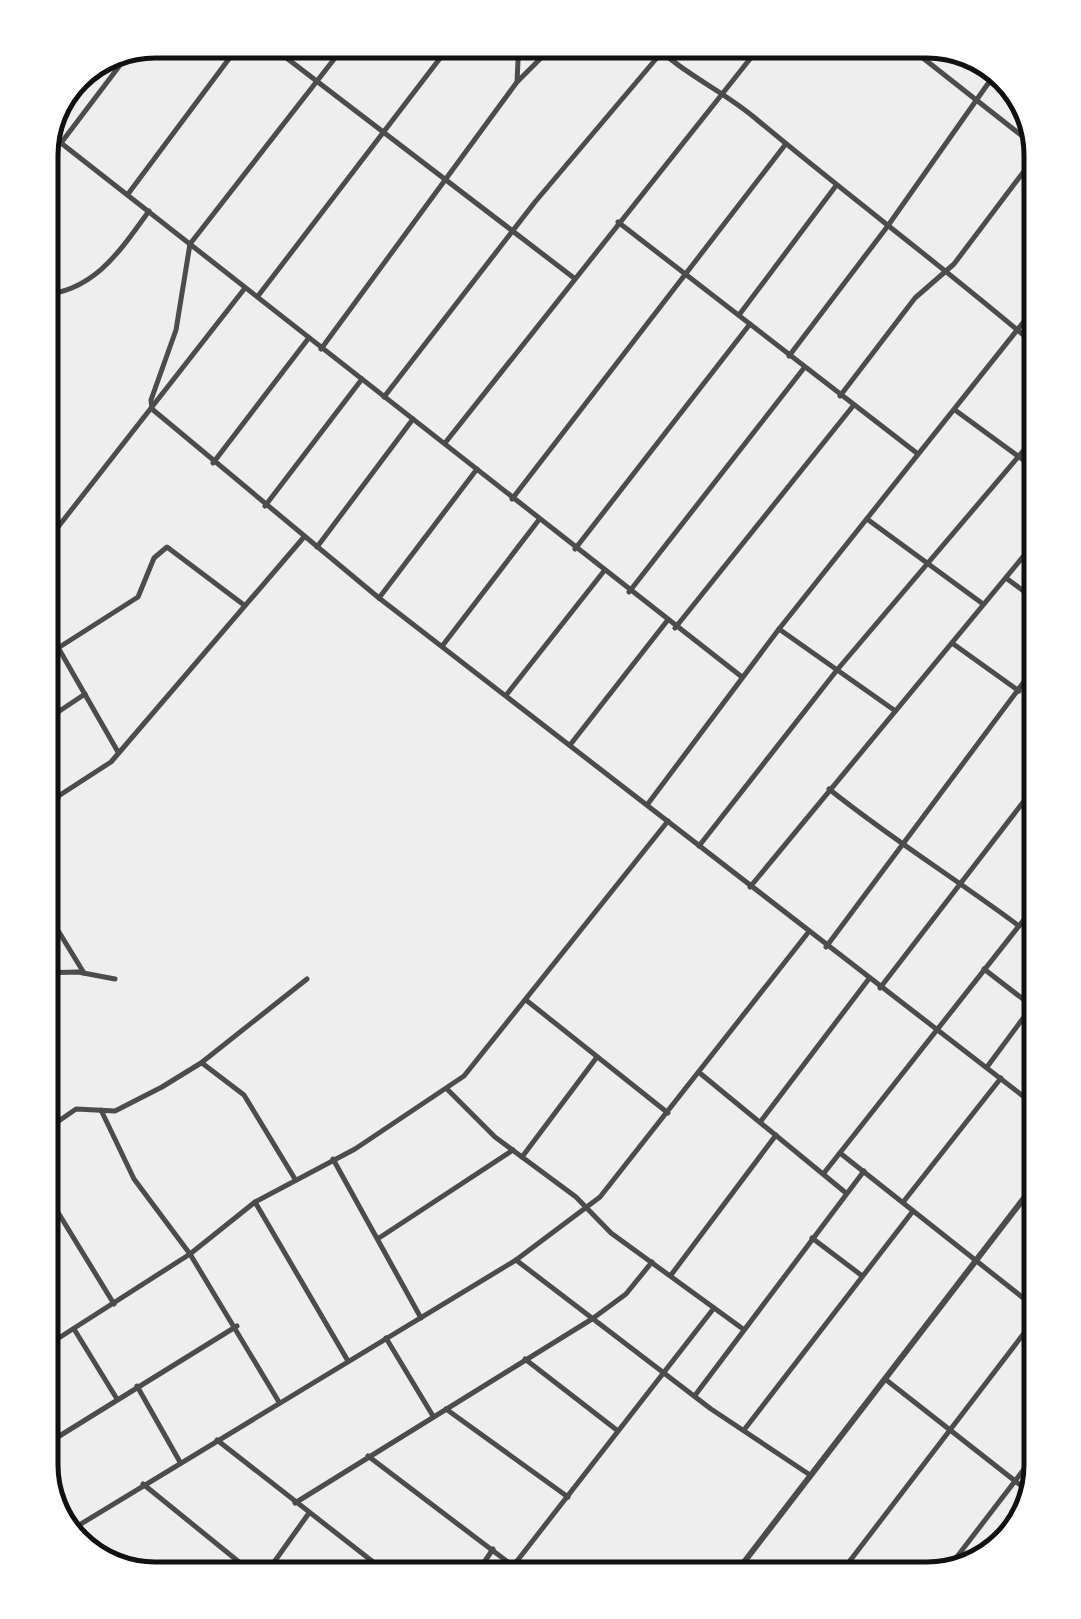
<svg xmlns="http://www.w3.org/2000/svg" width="1081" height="1619" font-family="'DejaVu Sans',sans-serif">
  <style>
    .green { fill: #eee }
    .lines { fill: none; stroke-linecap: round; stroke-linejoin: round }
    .minor { stroke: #4c4c4c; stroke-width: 5 }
    .tertiary { stroke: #4c4c4c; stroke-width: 6 }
    .rim { fill: none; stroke: #111; stroke-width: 5 }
  </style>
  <rect width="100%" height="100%" fill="#fff"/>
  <path class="green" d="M154,40h781c77,26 85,36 106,114v1311c-22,80 -34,93 -114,114h-780c-76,-23 -87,-39 -107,-114v-1319l38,-77z"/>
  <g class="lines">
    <g class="minor">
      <polyline points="263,40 574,278"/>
      <polyline points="349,40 190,244 176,330 151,400 152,409 379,598 1041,1110"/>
      <path d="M650,40c30,33 71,49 105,78 94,79 193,152 286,232"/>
      <polyline points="900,40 1040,150"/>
      <polyline points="517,82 559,40"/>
      <polyline points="47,132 742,677"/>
      <polyline points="61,143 133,48"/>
      <polyline points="40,155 53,137"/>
      <polyline points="128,194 243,40"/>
      <polyline points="618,222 918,454"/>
      <path d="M40,295c54,-3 80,-44 109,-84"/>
      <polyline points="258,296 454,40"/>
      <polyline points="739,315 835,187"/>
      <polyline points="321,349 517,82 519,40"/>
      <polyline points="789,356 887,227 999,68"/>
      <polyline points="840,396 915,298 954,264 1040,150"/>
      <polyline points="384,397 535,202 672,40"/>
      <polyline points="955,410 1041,473"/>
      <polyline points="445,443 765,40"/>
      <polyline points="213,463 308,339"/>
      <polyline points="512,499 785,145"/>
      <polyline points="265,506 362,379"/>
      <polyline points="867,519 983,604"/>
      <polyline points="317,547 413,419"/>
      <polyline points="575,549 750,324"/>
      <polyline points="40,550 245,288"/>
      <polyline points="1006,578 1041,604"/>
      <polyline points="629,592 804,368"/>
      <polyline points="379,598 477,469"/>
      <polyline points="40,616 118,752"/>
      <polyline points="675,628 853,406"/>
      <polyline points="779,629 894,710"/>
      <polyline points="952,643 1019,691"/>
      <polyline points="443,645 538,521"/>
      <polyline points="58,648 138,597 154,558 167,547 244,605"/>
      <polyline points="507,694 604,571"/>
      <polyline points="40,724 85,694"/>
      <polyline points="570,745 667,621"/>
      <polyline points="40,769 58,798"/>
      <path d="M829,789c61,49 127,90 190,137"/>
      <polyline points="647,805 779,629 1041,300"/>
      <polyline points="40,808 111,762 304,537"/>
      <polyline points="699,846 837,670 1041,430"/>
      <polyline points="750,887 1041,535"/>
      <polyline points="40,901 84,973"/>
      <polyline points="826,947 1041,659"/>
      <polyline points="984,969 1041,1013"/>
      <polyline points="40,973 78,972 115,979"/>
      <polyline points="880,988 1041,779"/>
      <polyline points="526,1000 668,1113"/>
      <polyline points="202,1063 244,1095 295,1179"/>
      <polyline points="987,1067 1041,994"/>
      <polyline points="701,1074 846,1193"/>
      <polyline points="448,1090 495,1137 576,1197 611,1233 743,1329"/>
      <polyline points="101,1110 134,1179 190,1254 279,1402"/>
      <polyline points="761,1121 868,980"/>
      <polyline points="40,1134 76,1109 115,1111 162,1087 201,1063 307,979"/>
      <polyline points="840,1153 1041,1312"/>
      <polyline points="522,1157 597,1057"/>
      <polyline points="333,1159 421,1318"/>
      <polyline points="824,1173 1041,898"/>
      <polyline points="40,1183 114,1304"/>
      <polyline points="904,1201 1001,1078"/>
      <polyline points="255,1202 348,1361"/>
      <polyline points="379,1238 513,1150"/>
      <polyline points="812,1238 861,1275"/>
      <polyline points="516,1260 711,1409 810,1475"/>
      <polyline points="671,1275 776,1135"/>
      <polyline points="40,1313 56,1339"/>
      <polyline points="74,1329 117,1399"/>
      <polyline points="386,1338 433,1416"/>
      <polyline points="40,1350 190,1254 255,1202 355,1149 464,1076 668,821"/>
      <polyline points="525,1359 618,1431"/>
      <polyline points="885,1379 1033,1495"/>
      <polyline points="137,1386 180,1462"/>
      <polyline points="696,1394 864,1171"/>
      <polyline points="446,1409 568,1497"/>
      <polyline points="744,1430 913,1211"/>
      <polyline points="217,1440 395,1579"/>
      <polyline points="40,1448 237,1326"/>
      <polyline points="368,1456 513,1566"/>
      <polyline points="143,1484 260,1579"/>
      <polyline points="295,1503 592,1319 626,1294 652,1262"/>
      <polyline points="70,1530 115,1569"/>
      <polyline points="66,1533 516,1260 600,1197 807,934"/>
      <polyline points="943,1575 1041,1447"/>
      <polyline points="262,1579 309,1513"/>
      <polyline points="473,1579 493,1549"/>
      <polyline points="512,1579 510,1570 714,1308"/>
      <polyline points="836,1579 1041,1311"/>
    </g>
    <polyline class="tertiary" points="731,1579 1041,1176"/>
  </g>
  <path d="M0 0H1081V1619H0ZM155 58H927A97 97 0 0 1 1024 155V1465A97 97 0 0 1 927 1562H155A97 97 0 0 1 58 1465V155A97 97 0 0 1 155 58Z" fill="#fff" fill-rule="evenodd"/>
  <path class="rim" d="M155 58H927A97 97 0 0 1 1024 155V1465A97 97 0 0 1 927 1562H155A97 97 0 0 1 58 1465V155A97 97 0 0 1 155 58Z"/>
</svg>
